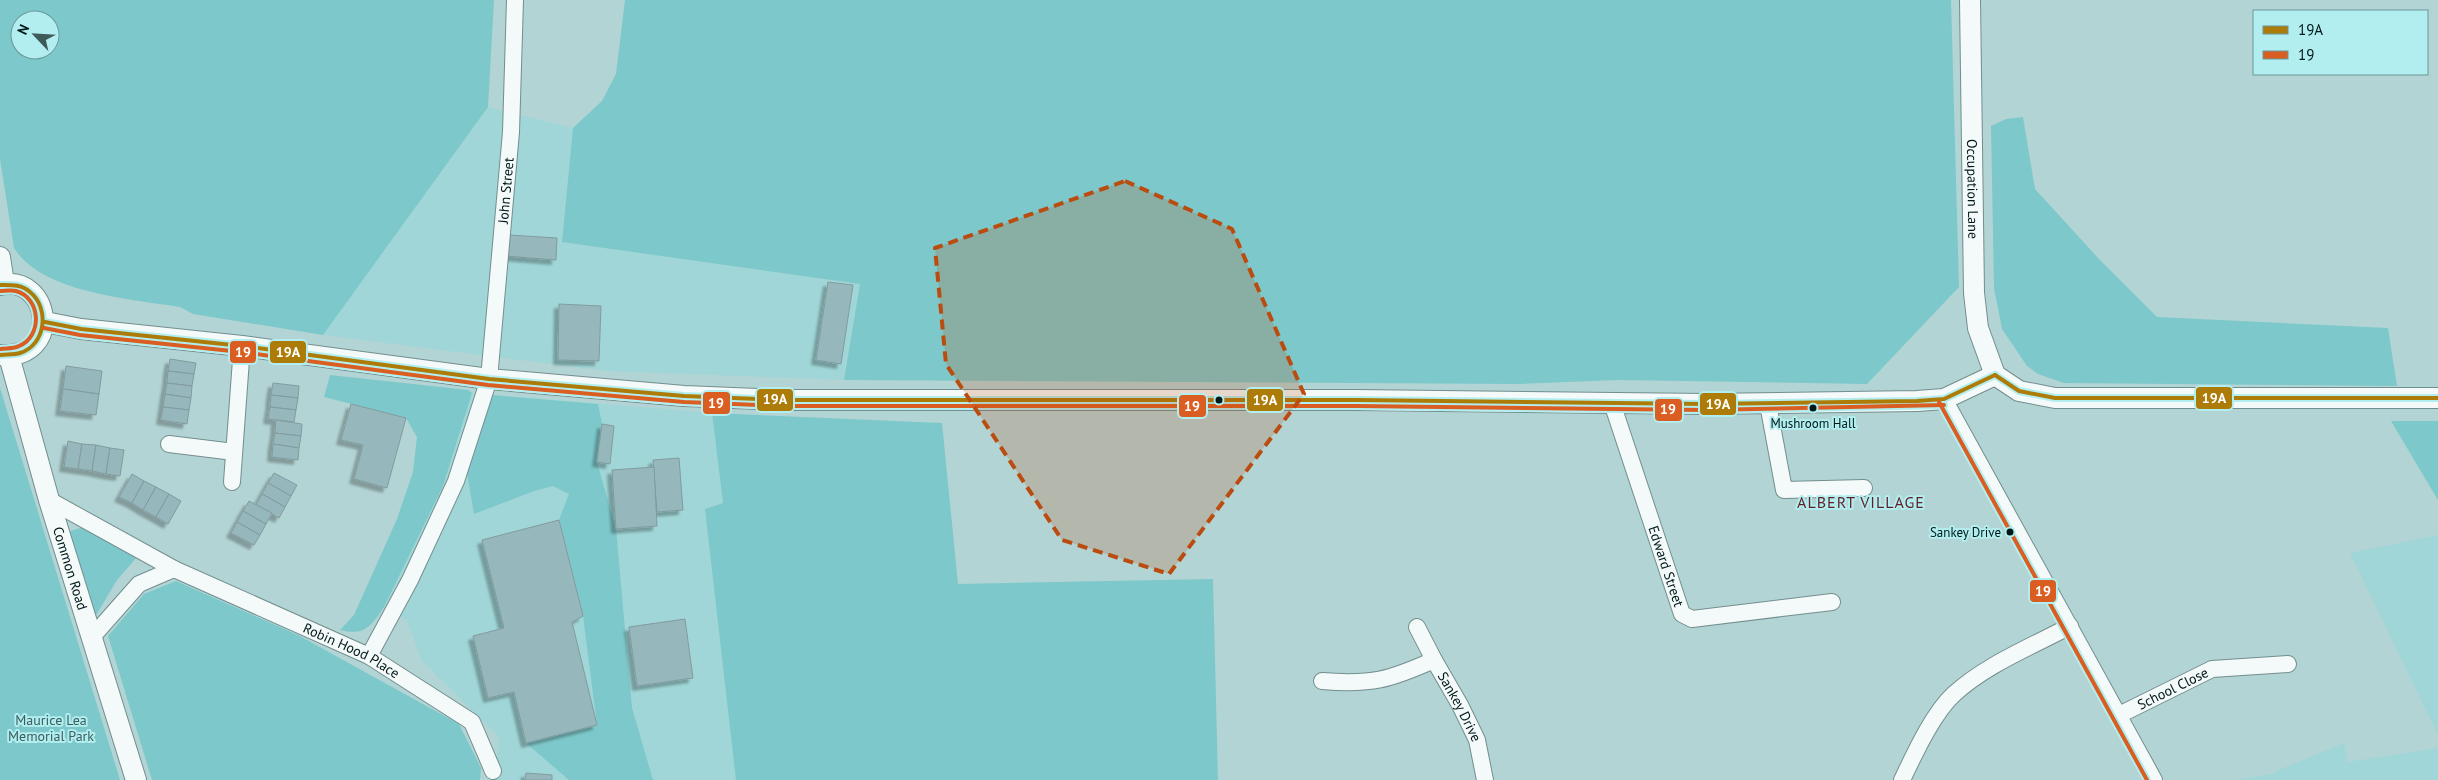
<svg xmlns="http://www.w3.org/2000/svg" width="2438" height="780" font-family="'PT Sans',sans-serif">
  <style>
    .built { fill: #a0d6d7 }
    .green { fill: #7dc8ca; fill-rule: evenodd }
    .building { fill: #96b8bd; stroke: #829b9e; filter: url(#shadow) }
    .lines { fill: none; stroke-linecap: round; stroke-linejoin: round }
    .minor-casing { stroke: #738e8e; stroke-width: 18 }
    .tertiary-casing { stroke: #738e8e; stroke-width: 22 }
    .minor { stroke: #f4f9f9; stroke-width: 16 }
    .tertiary { stroke: #f4f9f9; stroke-width: 20 }
    .bus-1-casing { stroke: #b2eeef; stroke-width: 8 }
    .bus-2-casing { stroke: #b2eeef; stroke-width: 8 }
    .bus-1 { stroke: #ad7b08; stroke-width: 4 }
    .bus-2 { stroke: #da5d21; stroke-width: 4 }
    .marked { fill: #ba4c0f; fill-opacity: 0.2; stroke: #ba4c0f; stroke-width: 4; stroke-dasharray: 10 6; stroke-linejoin: round }
    .bus-dot { fill: #011819; stroke: #b2eeef; stroke-width: 2 }
    .labels { text-anchor: middle; stroke-width: 4; stroke-linejoin: round; paint-order: stroke }
    .bus-label { font-size: 13px; fill: #011819; stroke: #b2eeef }
    .street-label { font-size: 14px; fill: #011819; stroke: #b2eeef }
    .park-label { font-size: 14px; fill: #3c5e5f; stroke: #b2eeef }
    .quarter-label { font-size: 16px; letter-spacing: 1px; fill: #641f26; stroke: #b2eeef }
    .line-badge { stroke: #b2eeef; stroke-width: 2 }
    .badge-label { font-size: 14px; text-anchor: middle; font-weight: bold; fill: #fff }
  </style>
  <defs>
    <filter id="shadow"><feDropShadow dx="-4.5" dy="4.5" stdDeviation="1" flood-color="#0004"/></filter>
  </defs>
  <rect width="100%" height="100%" fill="#b3d4d4"/>
  <g class="built">
    <polygon points="488,107 573,128 562,242 860,284 844,380 607,371 323,335"/>
    <polygon points="472,393 712,413 723,503 705,509 737,780 495,780 499,737 421,660 407,620 384,607 443,486"/>
    <polygon points="2438,535 2438,735 2350,553"/>
    <polygon points="2344,743 2347,762 2438,748 2438,780 2236,780 2277,773 2276,771"/>
  </g>
  <g class="green">
    <path d="M0,0h494l-6,107 -165,228 -130,-21 -13,-7c-49,-8 -138,-14 -166,-59l-14,-89zM20,20h30v30h-30z"/>
    <polygon points="625,0 1951,0 1959,287 1867,384 1617,380 1520,384 844,380 860,284 562,242 573,128 602,101 616,74"/>
    <polygon points="2023,117 2035,189 2099,259 2157,317 2388,328 2397,386 2064,383 2038,374 2027,366 2002,329 1994,288 1991,126 2006,119"/>
    <path d="M330,375l138,15 4,3 -29,93 -59,121c-13,20 -20,29 -44,23l14,-15 43,-96 16,-47 4,-35 -11,-19 -82,-21z"/>
    <polygon points="0,388 120,780 0,780"/>
    <polygon points="491,395 598,404 602,424 597,462 616,529 632,708 653,780 569,780 526,743 597,725 583,616 559,520 569,494 553,486 534,491 474,514 467,473"/>
    <polygon points="712,413 942,423 958,584 1213,579 1218,780 736,780 705,509 723,503"/>
    <polygon points="2391,421 2438,421 2438,500"/>
    <polygon points="84,527 137,557 117,580 95,617 70,531"/>
    <polygon points="176,581 298,635 459,724 481,768 480,780 152,780 108,636 144,594"/>
  </g>
  <g class="building">
    <polygon points="509,235 557,238 556,260 507,256"/>
    <polygon points="828,282 853,285 841,364 816,360"/>
    <polygon points="559,304 601,306 599,361 558,360"/>
    <polygon points="170,359 196,363 194,374 168,371"/>
    <polygon points="66,366 102,371 99,394 63,389"/>
    <polygon points="168,371 194,374 192,386 167,383"/>
    <polygon points="167,383 192,386 191,398 165,394"/>
    <polygon points="273,383 299,386 298,398 271,395"/>
    <polygon points="63,389 99,394 96,415 60,411"/>
    <polygon points="165,394 191,398 189,410 163,407"/>
    <polygon points="271,395 298,398 296,410 270,407"/>
    <polygon points="351,404 406,418 387,488 354,479 363,445 341,440"/>
    <polygon points="163,407 189,410 187,424 161,420"/>
    <polygon points="270,407 296,410 294,422 268,419"/>
    <polygon points="276,420 302,424 301,436 275,433"/>
    <polygon points="602,424 614,426 610,464 597,462"/>
    <polygon points="275,433 301,436 299,448 273,444"/>
    <polygon points="68,441 82,444 78,469 64,467"/>
    <polygon points="82,444 96,445 92,471 78,469"/>
    <polygon points="273,444 299,448 298,460 272,457"/>
    <polygon points="96,445 110,448 106,474 92,471"/>
    <polygon points="110,448 124,450 120,476 106,474"/>
    <polygon points="679,458 683,510 657,512 653,460"/>
    <polygon points="654,467 657,526 616,529 612,470"/>
    <polygon points="274,473 297,485 291,496 268,483"/>
    <polygon points="132,474 144,481 132,503 119,497"/>
    <polygon points="144,481 156,487 143,510 132,503"/>
    <polygon points="268,483 291,496 285,507 262,494"/>
    <polygon points="156,487 169,494 156,517 143,510"/>
    <polygon points="169,494 181,501 168,524 156,517"/>
    <polygon points="262,494 285,507 279,518 256,505"/>
    <polygon points="249,501 272,513 266,524 243,511"/>
    <polygon points="243,511 266,524 260,535 237,522"/>
    <polygon points="559,520 583,616 572,622 597,725 526,743 514,692 488,698 473,636 504,628 482,540"/>
    <polygon points="237,522 260,535 254,545 231,533"/>
    <polygon points="685,619 693,678 637,686 629,627"/>
    <polygon points="526,773 552,775 552,780 525,780"/>
  </g>
  <g class="lines">
    <defs>
      <g id="minor">
        <polyline points="1944,399 2154,780"/>
        <path id="s1" d="M1612,403l70,211 10,5 140,-17"/>
        <polyline points="1768,404 1784,490 1864,488"/>
        <polyline points="169,444 234,452"/>
        <polyline points="232,482 242,346"/>
        <path id="s2" d="M49,500l125,69 195,87 103,66 21,49"/>
        <polyline points="1417,627 1434,660"/>
        <polyline points="93,636 139,584 174,569"/>
        <path id="s3" d="M369,656l41,-76 46,-99 33,-102 22,-247 4,-132"/>
        <path id="s4" d="M1322,681c50,4 67,-1 112,-21l26,45 17,35 8,40"/>
        <path id="s5" d="M2119,715l93,-46 76,-5"/>
        <path d="M1902,780c12,-25 31,-67 52,-86 33,-30 77,-47 116,-68"/>
      </g>
      <g id="tertiary">
        <path id="s6" d="M1970,0l4,293 4,35 17,47"/>
        <polyline points="0,257 4,284"/>
        <path d="M0,285c50,-12 64,75 0,70"/>
        <polyline points="45,322 81,329 242,346 489,379 684,396 785,400 1357,400 1706,404 1917,401 1944,399 1995,375"/>
        <path id="s7" d="M9,356l40,144 87,280"/>
        <polyline points="1995,375 2019,391 2055,398 2438,398"/>
      </g>
    </defs>
    <use href="#minor" class="minor-casing"/>
    <use href="#tertiary" class="tertiary-casing"/>
    <use href="#minor" class="minor"/>
    <use href="#tertiary" class="tertiary"/>
    <defs>
      <g id="bus-1">
        <path d="M0,285c11,0 21,-1 30,7 20,16 16,53 -10,61 -6,2 -14,1 -20,2"/>
        <polyline points="45,322 81,329 242,346 489,379 684,396 785,400 1357,400 1706,404 1917,401 1944,399 1995,375"/>
        <polyline points="1995,375 2019,391 2055,398 2438,398"/>
      </g>
      <g id="bus-2">
        <polyline points="44,328 80,335 241,352 488,385 684,402 785,406 1357,406 1706,410 1944,405"/>
        <path d="M0,349c6,-1 14,0 19,-3 24,-10 22,-48 -3,-55 -5,-1 -11,0 -16,0"/>
        <polyline points="1939,402 2147,780"/>
      </g>
    </defs>
    <use href="#bus-1" class="bus-1-casing"/>
    <use href="#bus-2" class="bus-2-casing"/>
    <use href="#bus-1" class="bus-1"/>
    <use href="#bus-2" class="bus-2"/>
  </g>
  <path class="marked" d="M1125,181l107,48 72,165 -135,180 -107,-34 -116,-176 -11,-116z"/>
  <g class="bus-dot">
    <circle cx="1219" cy="400" r="4.5"/>
    <circle cx="1813" cy="408" r="4.5"/>
    <circle cx="2010" cy="532" r="4.5"/>
  </g>
  <g class="labels">
    <g class="bus-label">
      <text x="1813" y="428">Mushroom Hall</text>
      <text x="2001" y="537" text-anchor="end">Sankey Drive</text>
    </g>
    <g class="street-label">
      <text dy="5" stroke="none"><textPath href="#s6" startOffset="189">Occupation Lane</textPath></text>
      <text dy="5" stroke="none"><textPath href="#s3" startOffset="492">John Street</textPath></text>
      <text dy="5" stroke="none"><textPath href="#s1" startOffset="172">Edward Street</textPath></text>
      <text dy="5" stroke="none"><textPath href="#s7" startOffset="221">Common Road</textPath></text>
      <text dy="5" stroke="none"><textPath href="#s2" startOffset="338">Robin Hood Place</textPath></text>
      <text dy="5" stroke="none"><textPath href="#s5" startOffset="60">School Close</textPath></text>
      <text dy="5" stroke="none"><textPath href="#s4" startOffset="169">Sankey Drive</textPath></text>
    </g>
    <g class="park-label">
      <text x="51" y="725">Maurice Lea<tspan x="51" dy="16">Memorial Park</tspan></text>
    </g>
    <g class="quarter-label">
      <text x="1861" y="508">ALBERT VILLAGE</text>
    </g>
  </g>
  <g class="line-badge">
    <rect x="269" y="340" width="38" height="24" rx="5" fill="#ad7b08"/>
    <rect x="229" y="340" width="28" height="24" rx="5" fill="#da5d21"/>
    <rect x="2195" y="386" width="38" height="24" rx="5" fill="#ad7b08"/>
    <rect x="756" y="388" width="38" height="24" rx="5" fill="#ad7b08"/>
    <rect x="1246" y="388" width="38" height="24" rx="5" fill="#ad7b08"/>
    <rect x="702" y="391" width="29" height="24" rx="5" fill="#da5d21"/>
    <rect x="1699" y="392" width="38" height="24" rx="5" fill="#ad7b08"/>
    <rect x="1178" y="394" width="29" height="24" rx="5" fill="#da5d21"/>
    <rect x="1654" y="398" width="29" height="24" rx="5" fill="#da5d21"/>
    <rect x="2029" y="579" width="28" height="24" rx="5" fill="#da5d21"/>
  </g>
  <g class="badge-label">
    <text x="288" y="357">19A</text>
    <text x="243" y="357">19</text>
    <text x="2214" y="403">19A</text>
    <text x="775" y="404">19A</text>
    <text x="1265" y="405">19A</text>
    <text x="716" y="408">19</text>
    <text x="1718" y="409">19A</text>
    <text x="1192" y="411">19</text>
    <text x="1668" y="414">19</text>
    <text x="2043" y="596">19</text>
  </g>
  <rect x="2253" y="10" width="175" height="65" fill="#b2eeef" stroke="#6b9899"/>
  <rect x="2263" y="26" width="25" height="8" fill="#ad7b08" stroke="#6b9899"/>
  <text x="2298" y="35" font-size="15" fill="#011819">19A</text>
  <rect x="2263" y="51" width="25" height="8" fill="#da5d21" stroke="#6b9899"/>
  <text x="2298" y="60" font-size="15" fill="#011819">19</text>
  <g transform="translate(35 35) rotate(295)"><circle r="24" fill="#b2eeef" stroke="#6b9899"/>
  <path d="M0-4L9 19L0 12L-9 19Z" fill="#3f5a5a"/>
  <text y="-8" font-size="14" font-weight="bold" text-anchor="middle" fill="#011819">N</text>
  </g>
</svg>
